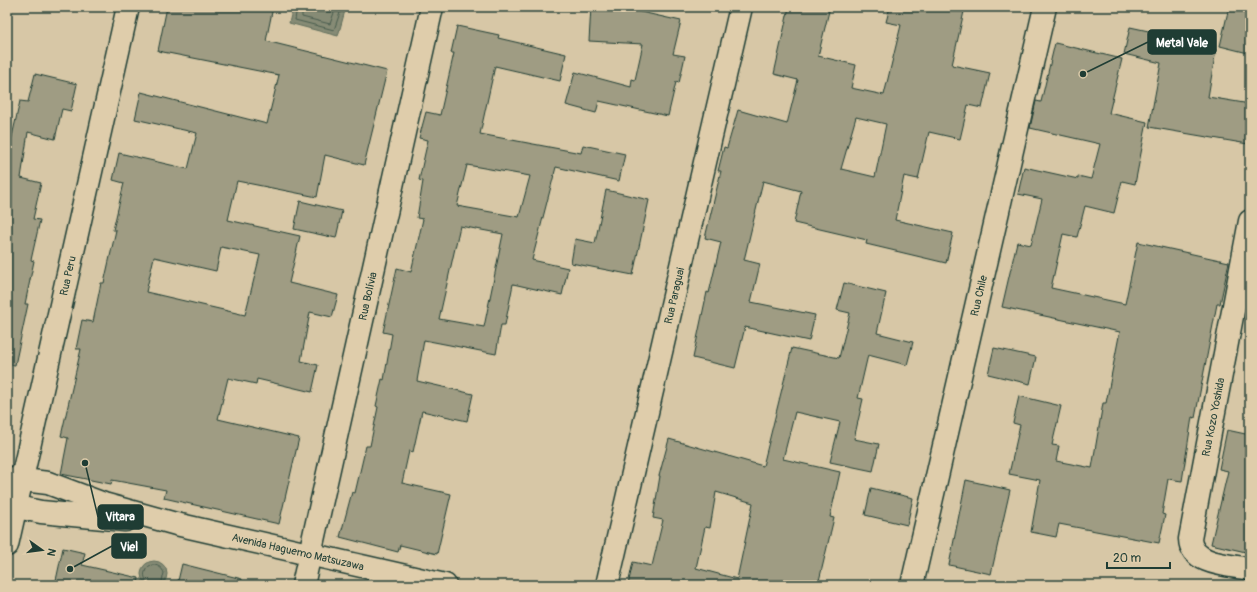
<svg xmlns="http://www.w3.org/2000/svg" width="1257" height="592" font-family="Pangolin,sans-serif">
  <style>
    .water { fill: #868b74; stroke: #5d6c5a }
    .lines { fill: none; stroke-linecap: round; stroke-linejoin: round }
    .shore { stroke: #485c4e; stroke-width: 1 }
    .building { fill: #9f9c83; stroke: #1f3d34; fill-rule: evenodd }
    .minor-casing { stroke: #1f3d34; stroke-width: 25 }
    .minor { stroke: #dfcdab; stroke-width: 22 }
    .labels { text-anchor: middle; stroke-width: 3.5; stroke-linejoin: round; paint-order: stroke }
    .street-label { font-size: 11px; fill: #1f3d34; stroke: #dfcdab }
    .leader { fill: none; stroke: #1f3d34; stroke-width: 1.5 }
    .callout-dot { fill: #1f3d34; stroke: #dfcdab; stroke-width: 1.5 }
    .callout { fill: #1f3d34; stroke: #1f3d34; stroke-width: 1.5 }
    .callout-label { font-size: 12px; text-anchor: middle; font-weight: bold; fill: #fff }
  </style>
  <rect width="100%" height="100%" fill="#d7c7a6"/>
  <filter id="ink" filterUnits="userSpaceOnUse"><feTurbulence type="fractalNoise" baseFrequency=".025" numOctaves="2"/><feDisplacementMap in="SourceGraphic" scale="8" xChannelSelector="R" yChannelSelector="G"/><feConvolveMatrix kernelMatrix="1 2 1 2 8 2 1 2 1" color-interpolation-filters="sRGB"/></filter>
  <g filter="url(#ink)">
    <g class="water">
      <polygon points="293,7 346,7 338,36 289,23"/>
      <circle cx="154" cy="574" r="13"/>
    </g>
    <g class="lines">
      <g class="shore">
        <polyline points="297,7 295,20 334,30 342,7"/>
        <polyline points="302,7 302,17 330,24 336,7"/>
        <path d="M148,585c-1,-5 -5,-8 -3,-13 3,-11 16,-8 19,1l-3,12"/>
      </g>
    </g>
    <g class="building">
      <path d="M167,7h106l-7,34 121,30 -23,94 -39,-10 -8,42 -80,-16 -9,39 72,16 -11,47 49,12 -6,22 -22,-5 -9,49 17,4 -6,27 -55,-13 -1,5 -28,-6 -10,41 81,19 -20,86 -115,-26 2,-8 -54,-10 -1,4 -50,-10 7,-36 -7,-2 20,-87h-5l6,-29 11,2 8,-39h3l12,-53h-3l11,-47 -11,-3 6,-27 69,16 9,-36 -62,-14 6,-27 126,32 12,-49 -121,-24zM221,247l39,8 -15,60 -99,-23 8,-35 62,14z"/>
      <polygon points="591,7 619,7 681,21 673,54 685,56 679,83 676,82 668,116 599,101 596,113 566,105 575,72 631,87 632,79 635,80 643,44 589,41"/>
      <path d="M789,7h41l-12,49 38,9 -5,23 33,7 17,-70 -15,-3 4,-15h75l-13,58 38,8 -8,35 -14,-3 -8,34 -31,-7 -11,47 -14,-3 -9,44 58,13 -7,30 -80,-19 1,-4 -73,-17 7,-32 -38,-10 -19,79 16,4 -9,38 64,13 -6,26 -64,-14 -10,41 -42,-10 14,-66 2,1 12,-51 -16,-4 16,-67h-3l6,-24 3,1 11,-38 49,14 11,-44 -24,-6zM856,117l30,7 -11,53 -34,-8z"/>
      <polygon points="1229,7 1250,7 1250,43 1248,53 1220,46"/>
      <path d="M457,26l42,9 -1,3 68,16 -6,27 -65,-15 -15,68 101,19 2,-8 42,9 -6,27 -63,-14 -24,93 36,8 -6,27 -49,-11 -8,41h-4l-5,29 -72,-14 -7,41 56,13 -6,27 -45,-10 -9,41 -4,-1 -7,32 49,11 -14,60 -37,-9 -2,7 -58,-15 12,-45 3,1 11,-47h4l8,-39 -2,-1 6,-27 2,1 8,-46 -9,-2 14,-64 14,4 12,-53 -6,-1 6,-37 -4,-1 9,-40 -9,-2 7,-26 14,3 14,-62h-3zM467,165l63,11 -11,41 -62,-11zM460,226l43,8 -19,93 -45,-8z"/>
      <polygon points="1130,27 1172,36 1171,42 1216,50 1208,97 1250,104 1250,131 1248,144 1149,127 1161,63 1124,54"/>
      <polygon points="1055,43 1122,59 1109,113 1147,122 1135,184 1122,181 1114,213 1085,206 1077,237 1063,234 1051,288 1125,304 1138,242 1229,262 1220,304 1217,304 1195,418 1192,417 1182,481 1168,479 1162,514 1165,515 1159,543 1059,524 1056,537 1031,532 1040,480 1009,474 1020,425 1013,423 1019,396 1061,406 1052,445 1059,446 1056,461 1092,468 1103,403 1106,403 1119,336 1120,332 1002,307 1017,242 1031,245 1042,199 1018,194 1024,167 1078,179 1078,176 1091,179 1100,144 1030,128 1036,101 1041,102"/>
      <polygon points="35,74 77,84 71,111 62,109 55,139 28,132 21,178 41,183 33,219 40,220 31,260 34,261 25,304 28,304 15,365 7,364 7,140 11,141 20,101 28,102"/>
      <polygon points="606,190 649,200 633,275 571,263 575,239 595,243"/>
      <polygon points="300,201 342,211 336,238 294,229"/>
      <path d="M844,283l42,10 -9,40 36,9 -6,23 -39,-10 -10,43 5,1 -9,40 25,5 -6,27 -43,-9 10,-40 -45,-10 -12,47 57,13 -10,45 4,1 -16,67h-190l5,-23 19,4 11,-46 -10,-2 7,-42h-1l10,-37 94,27 29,-118 47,10 11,-45 -13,-3zM716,492l37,11 -16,76 -41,-11 9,-41 5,1z"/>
      <polygon points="994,348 1036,357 1030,384 988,374"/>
      <polygon points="1227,430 1250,435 1250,553 1211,544 1228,471 1219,469"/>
      <polygon points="966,480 1010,490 991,574 949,565"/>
      <polygon points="871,488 913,498 907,525 865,515"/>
      <polygon points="63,548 85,553 82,565 139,578 138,585 55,585"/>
      <polygon points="182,564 242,579 241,585 177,585"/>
    </g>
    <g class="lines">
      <defs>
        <g id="minor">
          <path d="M1250,221l-60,318c1,26 40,26 60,30"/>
          <path id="s1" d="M7,478l41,5 56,21 72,20 269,61"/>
          <polyline points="7,505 41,512 125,520"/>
          <path id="s2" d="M7,545l121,-538"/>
          <path id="s3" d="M303,585l129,-578"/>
          <path id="s4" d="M607,585l134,-578"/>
          <path id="s5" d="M912,585l133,-578"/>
        </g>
      </defs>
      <use href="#minor" class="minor-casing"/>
      <use href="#minor" class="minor"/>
    </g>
  </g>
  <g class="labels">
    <g class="street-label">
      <text dy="4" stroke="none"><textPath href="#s2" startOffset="276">Rua Peru</textPath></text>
      <text dy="4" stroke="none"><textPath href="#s3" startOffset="296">Rua Bolívia</textPath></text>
      <text dy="4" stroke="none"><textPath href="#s4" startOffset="297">Rua Paraguai</textPath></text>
      <text dy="4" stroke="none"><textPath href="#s5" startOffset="297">Rua Chile</textPath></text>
      <text transform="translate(1213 417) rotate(-79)" y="4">Rua Kozo Yoshida</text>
      <text dy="4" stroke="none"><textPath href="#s1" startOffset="301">Avenida Haguemo Matsuzawa</textPath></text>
    </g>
  </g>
  <path class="leader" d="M1083 74L1148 42M85 463L98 517M70 569L112 546"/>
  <g class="callout-dot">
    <circle cx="1083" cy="74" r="4"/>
    <circle cx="85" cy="463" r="4"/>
    <circle cx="70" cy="569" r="4"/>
  </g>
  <g class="callout">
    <rect x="1148" y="30" width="68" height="24" rx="4"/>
    <rect x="98" y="505" width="45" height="24" rx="4"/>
    <rect x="112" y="534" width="34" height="24" rx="4"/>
  </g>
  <g class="callout-label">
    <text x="1182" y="47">Metal Vale</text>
    <text x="120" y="521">Vitara</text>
    <text x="129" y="551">Viel</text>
  </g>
  <rect width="1257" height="592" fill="none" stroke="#dfcdab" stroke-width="24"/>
  <rect x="12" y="12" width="1233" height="568" fill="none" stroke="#1f3d34" stroke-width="1.5" filter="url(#ink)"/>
  <g transform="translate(42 550) rotate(104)" stroke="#dfcdab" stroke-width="3" paint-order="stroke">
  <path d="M0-3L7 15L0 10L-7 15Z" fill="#1f3d34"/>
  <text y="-6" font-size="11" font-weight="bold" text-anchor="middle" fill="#1f3d34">N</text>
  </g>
  <path d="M1107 562v6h63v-6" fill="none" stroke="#1f3d34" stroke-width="2"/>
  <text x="1113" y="562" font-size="12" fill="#1f3d34" stroke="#dfcdab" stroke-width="3" paint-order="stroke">20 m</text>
</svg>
